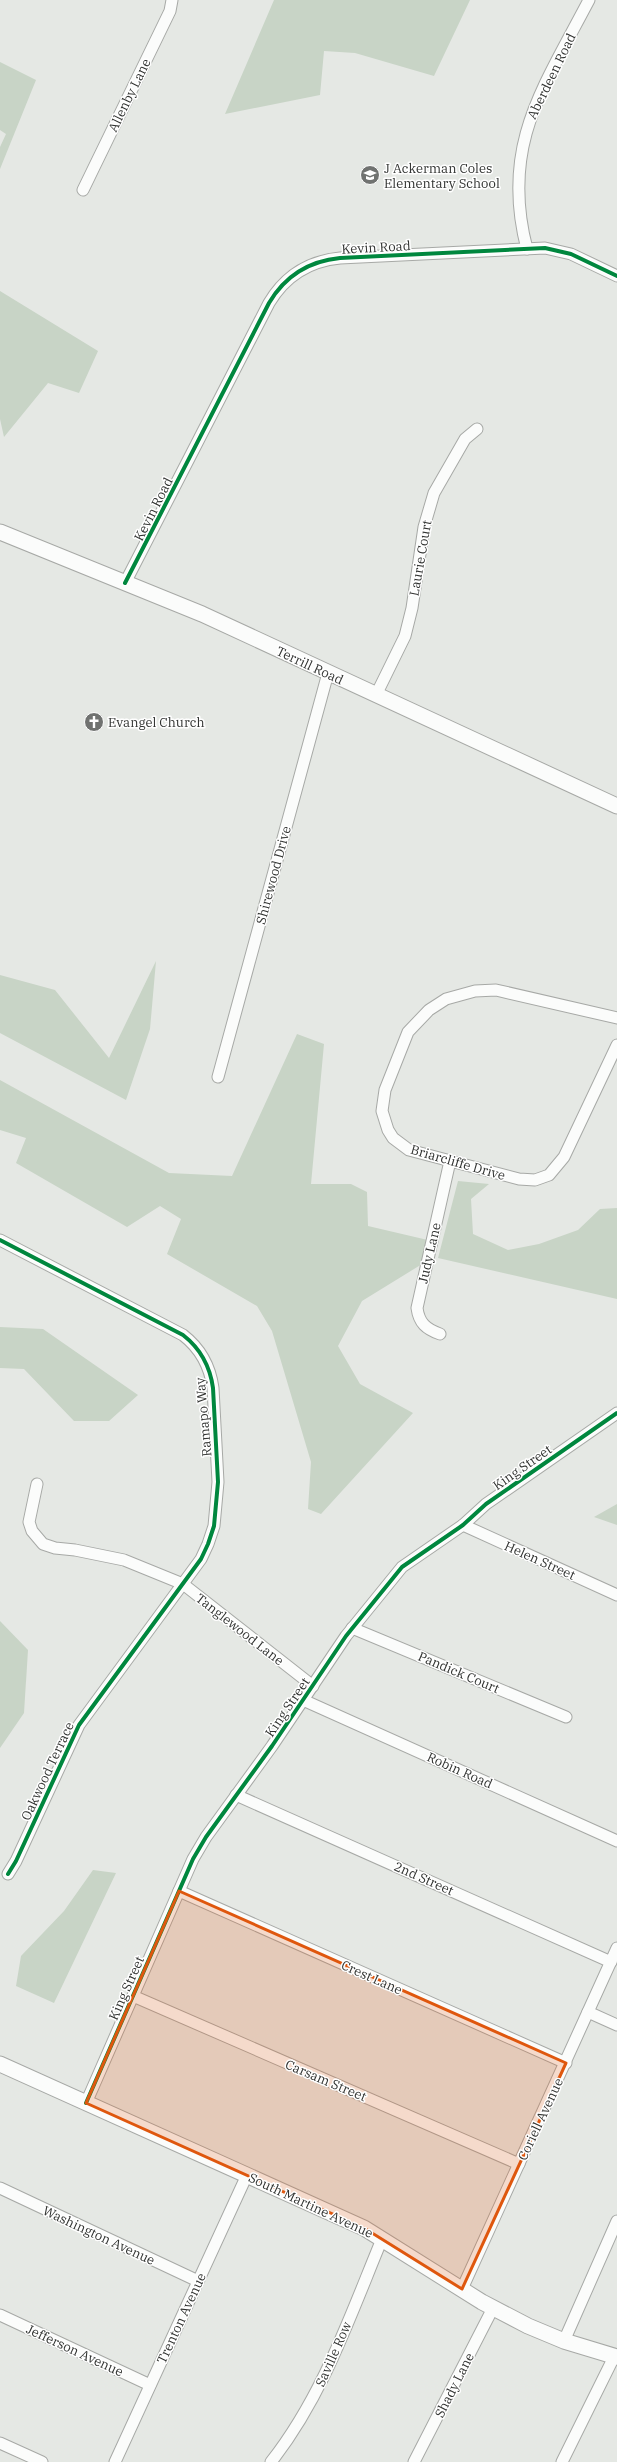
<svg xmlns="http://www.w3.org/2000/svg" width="617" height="2462" font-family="'IBM Plex Serif',serif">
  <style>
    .green { fill: #c8d4c6 }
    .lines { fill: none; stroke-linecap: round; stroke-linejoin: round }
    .street-casing { stroke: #a7a9a6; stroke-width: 13 }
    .secondary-casing { stroke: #a7a9a6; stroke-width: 17 }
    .street { stroke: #fbfcfb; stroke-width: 11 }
    .secondary { stroke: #fbfcfb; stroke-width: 15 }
    .cycleway-casing { stroke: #fff; stroke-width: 6 }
    .cycleway { stroke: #00873e; stroke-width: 4 }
    .marked { fill: #df570e; fill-opacity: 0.2; stroke: #df570e; stroke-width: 3; stroke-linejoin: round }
    .labels { text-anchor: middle; stroke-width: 3; stroke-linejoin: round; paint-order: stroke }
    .street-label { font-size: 13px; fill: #313331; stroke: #fff }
    .poi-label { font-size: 13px; fill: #313331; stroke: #fff; text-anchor: start }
  </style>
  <rect width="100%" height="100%" fill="#e5e8e4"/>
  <g class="green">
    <polygon points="274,0 470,0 434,76 355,53 324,51 320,95 225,114"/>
    <polygon points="0,62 36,80 0,169 0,147 6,134 0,130"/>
    <polygon points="0,291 98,351 79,393 48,383 4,437 0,419"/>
    <polygon points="156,961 150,1029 126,1100 0,1033 0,975 55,990 109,1058"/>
    <polygon points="297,1034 324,1044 311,1184 351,1184 367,1192 368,1226 432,1241 427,1261 362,1301 338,1346 360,1384 413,1413 321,1514 308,1509 311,1462 272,1331 257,1306 167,1254 181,1219 160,1206 127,1227 16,1163 26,1138 0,1130 0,1080 169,1173 232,1176"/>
    <polygon points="458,1181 489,1184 471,1199 473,1234 508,1250 539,1244 578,1230 600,1209 617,1208 617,1299 438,1258"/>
    <polygon points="0,1327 43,1329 138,1395 109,1421 74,1421 24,1369 0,1368"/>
    <polygon points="617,1504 617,1525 594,1517"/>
    <polygon points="0,1621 28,1650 24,1713 0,1748"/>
    <polygon points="93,1870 116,1873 54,2003 16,1986 21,1956 64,1911"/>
  </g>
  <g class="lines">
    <defs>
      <g id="street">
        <polyline points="83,190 170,11 172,0"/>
        <path d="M527,249c-27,-103 16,-161 62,-249"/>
        <path d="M125,583l144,-280c16,-27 40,-42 71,-45l205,-10 26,6 46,22"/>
        <polyline points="376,695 405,636 412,608 424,527 434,493 465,439 477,429"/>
        <polyline points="617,1018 496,990 475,991 446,999 429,1010 408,1032 385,1090 382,1111 388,1130 393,1138 409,1150 519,1179 535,1180 549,1175 564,1157 617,1045"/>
        <polyline points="218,1077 328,673"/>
        <path d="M0,1240l183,95c18,14 27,31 30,53l5,94 -4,44 -6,18 -7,15 -122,166 -63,136 -8,13"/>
        <path d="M440,1334c-14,-5 -21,-11 -23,-26l33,-147"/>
        <polyline points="37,1484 29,1522 32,1531 43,1544 55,1548 75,1550 124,1560 183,1584 313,1686"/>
        <polyline points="463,1525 617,1595"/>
        <polyline points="352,1628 566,1717"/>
        <polyline points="303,1700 617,1841"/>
        <polyline points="236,1795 611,1962"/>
        <polyline points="179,1891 566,2063"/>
        <polyline points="133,1996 519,2164"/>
        <polyline points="588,2012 617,2025"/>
        <polyline points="86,2103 193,1859 206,1837 272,1746 346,1636 402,1567 463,1525 486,1504 617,1413"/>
        <polyline points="0,2188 198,2281"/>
        <polyline points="462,2289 617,1948"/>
        <polyline points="0,2315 150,2385"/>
        <polyline points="564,2341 617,2221"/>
        <polyline points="0,2443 42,2462"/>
        <polyline points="115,2462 247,2175"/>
        <path d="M271,2462c52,-66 79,-146 111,-223"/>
        <polyline points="414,2462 493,2308"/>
        <polyline points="562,2462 614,2357"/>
      </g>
      <g id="secondary">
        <polyline points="0,532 202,614 617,806"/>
        <polyline points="0,2064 364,2228 482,2302 528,2326 564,2341 617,2357"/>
      </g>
    </defs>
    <use href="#street" class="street-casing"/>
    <use href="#secondary" class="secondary-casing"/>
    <use href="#street" class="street"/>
    <use href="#secondary" class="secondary"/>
    <defs>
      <g id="cycleway">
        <path d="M125,583l144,-280c16,-27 40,-42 71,-45l205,-10 26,6 46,22"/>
        <path d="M0,1240l183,95c18,14 27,31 30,53l5,94 -4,44 -6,18 -7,15 -122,166 -63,136 -8,13"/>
        <polyline points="86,2103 193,1859 206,1837 272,1746 346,1636 402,1567 463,1525 486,1504 617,1413"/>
      </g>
    </defs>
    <use href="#cycleway" class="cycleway-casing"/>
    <use href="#cycleway" class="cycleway"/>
  </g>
  <path class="marked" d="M179,1891l387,172 -104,226 -98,-61 -278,-125z"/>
  <defs>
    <symbol id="school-disc" viewBox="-11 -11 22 22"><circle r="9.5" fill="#707270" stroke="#fff"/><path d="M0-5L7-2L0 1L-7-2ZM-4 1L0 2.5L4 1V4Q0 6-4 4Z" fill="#fff"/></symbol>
    <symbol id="church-disc" viewBox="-11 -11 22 22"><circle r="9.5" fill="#707270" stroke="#fff"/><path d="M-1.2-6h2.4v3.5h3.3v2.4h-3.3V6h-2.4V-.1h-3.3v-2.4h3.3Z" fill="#fff"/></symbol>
  </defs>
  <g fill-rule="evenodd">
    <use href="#school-disc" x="359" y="164" width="22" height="22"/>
    <use href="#church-disc" x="83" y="711" width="22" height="22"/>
  </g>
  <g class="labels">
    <g class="street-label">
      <text transform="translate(551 76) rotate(-64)" y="5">Aberdeen Road</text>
      <text transform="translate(129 95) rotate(-64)" y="5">Allenby Lane</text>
      <text transform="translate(376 247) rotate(-3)" y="5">Kevin Road</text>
      <text transform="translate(153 509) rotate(-63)" y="5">Kevin Road</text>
      <text transform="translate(420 558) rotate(-80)" y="5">Laurie Court</text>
      <text transform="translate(310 665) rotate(25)" y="5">Terrill Road</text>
      <text transform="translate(273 875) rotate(-75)" y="5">Shirewood Drive</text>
      <text transform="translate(458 1162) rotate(16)" y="5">Briarcliffe Drive</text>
      <text transform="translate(429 1253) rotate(-77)" y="5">Judy Lane</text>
      <text transform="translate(203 1417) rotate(-95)" y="5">Ramapo Way</text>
      <text transform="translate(522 1467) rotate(-35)" y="5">King Street</text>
      <text transform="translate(540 1560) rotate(24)" y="5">Helen Street</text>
      <text transform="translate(240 1629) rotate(38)" y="5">Tanglewood Lane</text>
      <text transform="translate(459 1672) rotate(23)" y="5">Pandick Court</text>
      <text transform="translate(287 1707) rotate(-56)" y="5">King Street</text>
      <text transform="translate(460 1770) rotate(24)" y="5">Robin Road</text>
      <text transform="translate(47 1771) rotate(-65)" y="5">Oakwood Terrace</text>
      <text transform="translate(424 1878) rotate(24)" y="5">2nd Street</text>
      <text transform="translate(372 1977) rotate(24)" y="5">Crest Lane</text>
      <text transform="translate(126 1988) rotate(-66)" y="5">King Street</text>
      <text transform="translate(326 2080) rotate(23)" y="5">Carsam Street</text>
      <text transform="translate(540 2119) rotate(-65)" y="5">Coriell Avenue</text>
      <text transform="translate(311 2205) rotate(25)" y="5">South Martine Avenue</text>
      <text transform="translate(99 2235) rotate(25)" y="5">Washington Avenue</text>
      <text transform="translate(181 2318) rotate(-65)" y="5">Trenton Avenue</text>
      <text transform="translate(75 2350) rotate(25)" y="5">Jefferson Avenue</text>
      <text transform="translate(333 2354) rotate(-66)" y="5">Saville Row</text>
      <text transform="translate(454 2385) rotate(-63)" y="5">Shady Lane</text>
    </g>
    <g class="poi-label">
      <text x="384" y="173">J Ackerman Coles<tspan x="384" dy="15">Elementary School</tspan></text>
      <text x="108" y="727">Evangel Church</text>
    </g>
  </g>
</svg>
